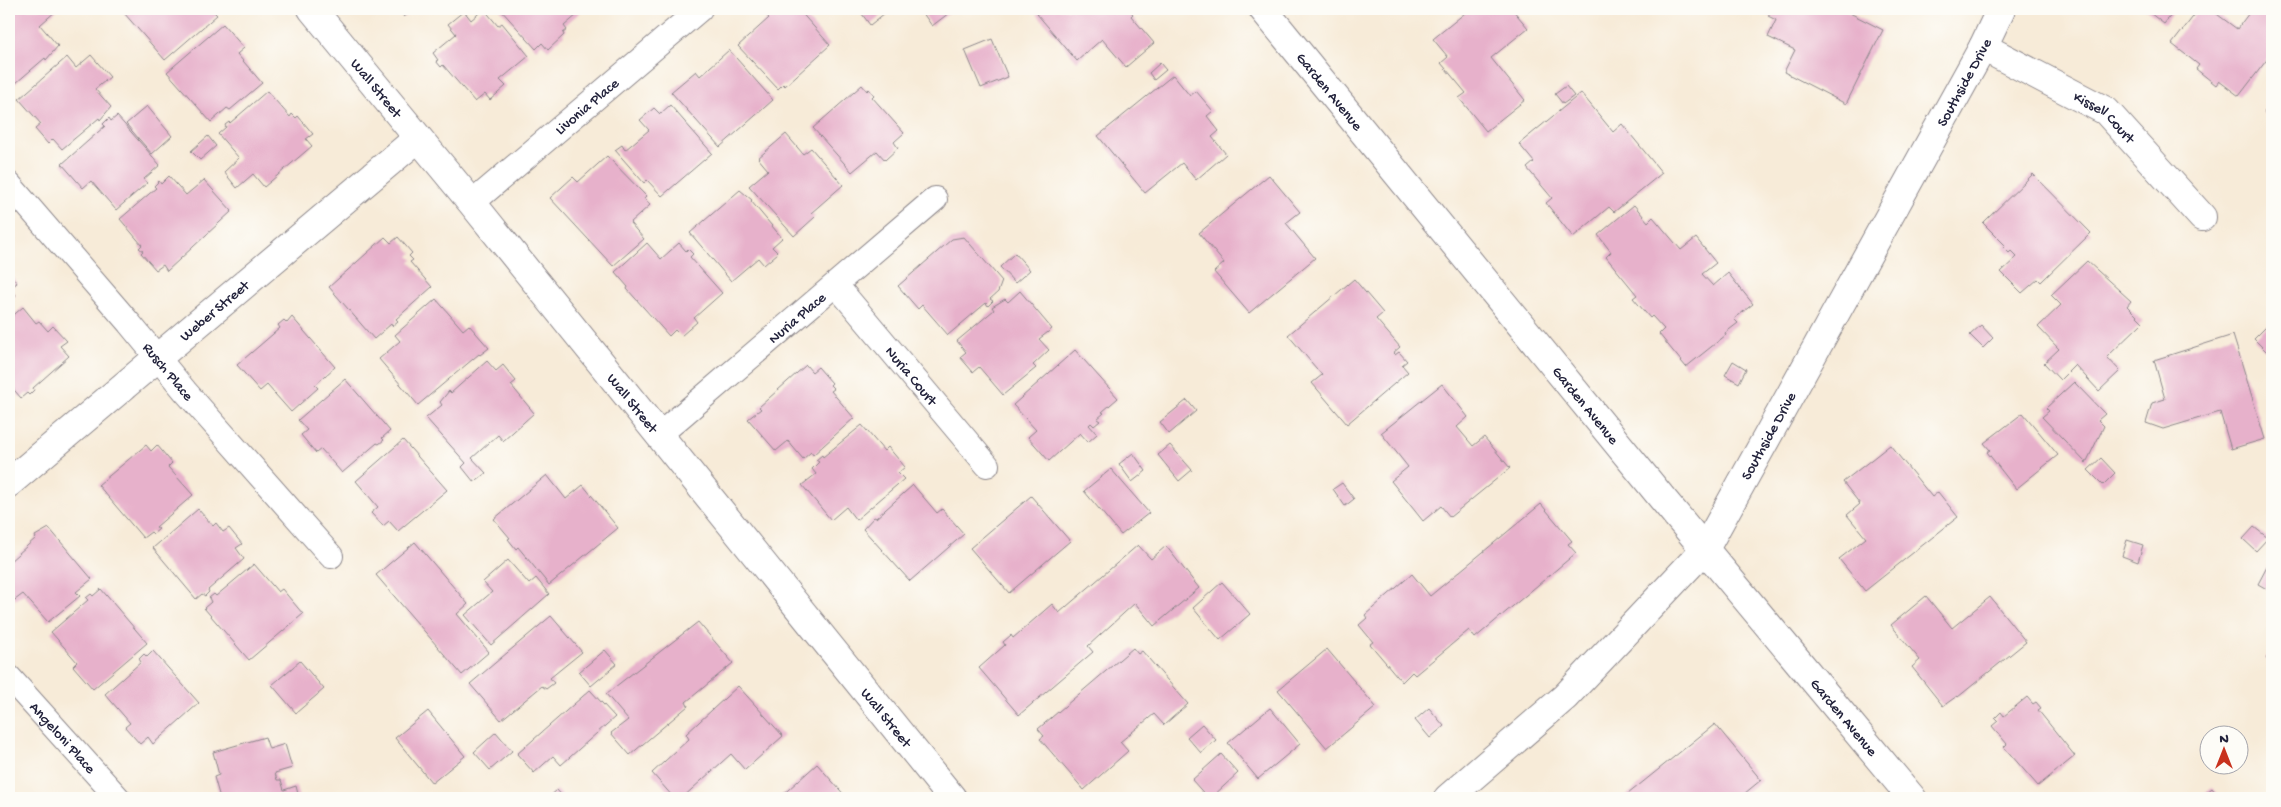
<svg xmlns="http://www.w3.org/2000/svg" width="2281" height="807" font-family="'Gochi Hand',sans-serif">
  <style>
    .building { fill: #e7b1cb }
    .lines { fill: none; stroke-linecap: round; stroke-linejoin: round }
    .lane-casing { stroke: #8c868a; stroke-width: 26 }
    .street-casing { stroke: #8c868a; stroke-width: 30 }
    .lane { stroke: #fff; stroke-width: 24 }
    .street { stroke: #fff; stroke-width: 28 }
    .labels { text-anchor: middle; stroke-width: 4.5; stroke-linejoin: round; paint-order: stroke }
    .street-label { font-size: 15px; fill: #22223b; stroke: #fdfcf7 }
  </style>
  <rect width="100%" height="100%" fill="#fdfcf7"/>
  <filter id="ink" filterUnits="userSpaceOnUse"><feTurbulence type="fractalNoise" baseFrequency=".02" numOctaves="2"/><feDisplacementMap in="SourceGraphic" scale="10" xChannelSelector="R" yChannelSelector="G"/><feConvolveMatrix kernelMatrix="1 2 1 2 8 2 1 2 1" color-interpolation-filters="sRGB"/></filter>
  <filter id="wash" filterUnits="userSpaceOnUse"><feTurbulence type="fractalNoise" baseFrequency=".0096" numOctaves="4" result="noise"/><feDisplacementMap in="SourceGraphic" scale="20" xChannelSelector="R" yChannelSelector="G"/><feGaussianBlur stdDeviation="1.12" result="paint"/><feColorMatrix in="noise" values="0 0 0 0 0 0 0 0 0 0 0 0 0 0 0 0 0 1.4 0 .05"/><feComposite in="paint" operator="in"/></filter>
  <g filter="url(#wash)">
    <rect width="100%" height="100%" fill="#f7ebd8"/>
    <g id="blocks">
      <g class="building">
        <polygon points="9,9 56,9 57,10 40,25 58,46 46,60 45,58 9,89"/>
        <polygon points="129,9 211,9 217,15 165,60 124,13"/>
        <polygon points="397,9 414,9 404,17"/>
        <polygon points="484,9 498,26 502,23 529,56 500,80 506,86 490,100 485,94 475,102 443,65 441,67 436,61 438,60 433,53 456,34 448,24 464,11 471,20"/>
        <polygon points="500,9 584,9 564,26 567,30 563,33 564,35 548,50 542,43 536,49"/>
        <polygon points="771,9 798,9 830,45 785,86 783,84 778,89 738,46 769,18 765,14"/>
        <polygon points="869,9 890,9 870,25 862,14"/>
        <polygon points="920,9 949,9 947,10 949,13 932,26"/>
        <polygon points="1043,9 1128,9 1133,14 1131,16 1154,43 1126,67 1102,39 1077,61 1037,14"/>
        <polygon points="1470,9 1512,9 1528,28 1491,58 1525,100 1486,131 1459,98 1466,93 1441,63 1448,57 1433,39"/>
        <polygon points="1772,9 1842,9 1883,30 1846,104 1784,72 1795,50 1768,37 1776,20 1768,16"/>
        <polygon points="2145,9 2176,9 2164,24"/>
        <polygon points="2199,9 2210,9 2237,29 2252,9 2272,11 2272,59 2269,57 2239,96 2219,81 2216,85 2196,69 2199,65 2172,44"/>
        <polygon points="223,24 244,48 237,54 262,83 230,110 227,108 211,122 167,72"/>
        <polygon points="992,39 1008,77 981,88 965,50"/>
        <polygon points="729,50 773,100 720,147 671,92 696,71 700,76"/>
        <polygon points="91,55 110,77 95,89 111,107 100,120 99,118 62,149 53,139 48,144 35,129 41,124 19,99 67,57 76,68"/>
        <polygon points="1160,63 1166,70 1154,80 1149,73"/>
        <polygon points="1173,75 1190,96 1196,91 1213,111 1207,116 1219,131 1212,137 1226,154 1196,180 1182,163 1145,193 1098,136"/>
        <polygon points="862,85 867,91 869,89 874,95 872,97 904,133 894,142 898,148 885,160 877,151 852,172 813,128"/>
        <polygon points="1566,86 1574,96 1563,104 1555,94"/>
        <polygon points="267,91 290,117 292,114 296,118 298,116 313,134 306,139 312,146 264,187 253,174 237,188 224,172 239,158 218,134 226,127 225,125 229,122 230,123"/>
        <polygon points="1581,93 1613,132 1622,124 1662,173 1614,212 1609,207 1573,237 1546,203 1552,198 1527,168 1534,162 1519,144"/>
        <polygon points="670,105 712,153 662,196 647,180 644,183 615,150 622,145 625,150 649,130 640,120 654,108 660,114"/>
        <polygon points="2272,105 2272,122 2264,112"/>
        <polygon points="147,106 172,136 152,154 126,124"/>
        <polygon points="117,116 160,165 144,179 147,183 116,210 91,181 83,188 62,164 105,126 103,124 109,118 111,121"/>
        <polygon points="786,134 803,154 811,148 843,185 811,213 815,217 794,236 749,186 768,170 758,158"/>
        <polygon points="208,136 216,146 200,160 191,151"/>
        <polygon points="607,156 646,196 644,198 650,205 630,223 644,239 613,266 550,198 573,177 578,182"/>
        <polygon points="2033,174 2091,233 2041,282 2038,279 2022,293 2001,272 2017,257 2011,251 2009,253 2003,247 2005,245 1983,223"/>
        <polygon points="1269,175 1300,212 1286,223 1315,258 1249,313 1214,272 1224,263 1199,233"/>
        <polygon points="169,176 186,195 204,180 232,211 167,271 163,265 156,270 141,253 143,251 139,248 142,245 120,219 156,188 154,186 159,181 161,184"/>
        <polygon points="740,190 752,200 751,201 782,238 772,247 778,253 764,265 758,258 731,281 690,233"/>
        <polygon points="1634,205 1648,222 1653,217 1681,250 1696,238 1716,263 1702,274 1713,286 1728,273 1753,304 1734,319 1738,323 1725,333 1726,335 1686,367 1659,334 1664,329 1652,316 1650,318 1633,298 1637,295 1606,257 1611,252 1598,235"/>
        <polygon points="385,237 391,243 398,237 412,253 409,256 413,260 410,262 432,287 396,319 398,321 392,326 391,324 374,339 329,287"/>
        <polygon points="964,237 1002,281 998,292 990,299 993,301 988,306 986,303 948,335 922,305 918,309 898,286 952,239"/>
        <polygon points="647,243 661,259 679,243 686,251 688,249 693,254 690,257 722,293 694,318 697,322 681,336 675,330 669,336 627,289 628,287 615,272"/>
        <polygon points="1015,253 1030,270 1015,283 1000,267"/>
        <polygon points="2087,261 2131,301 2127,306 2143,322 2107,357 2120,371 2099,391 2075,365 2060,380 2044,363 2059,349 2038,327 2061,305 2051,295"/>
        <polygon points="9,273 17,283 10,288 16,295 9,301"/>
        <polygon points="1354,279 1383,313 1376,319 1400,347 1393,353 1395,355 1399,352 1407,361 1402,365 1408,372 1347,424 1312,383 1322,375 1288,335"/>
        <polygon points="1020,291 1052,329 1039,339 1049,350 1033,365 1036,368 1003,395 979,367 973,372 960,357 966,352 957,341 994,310 992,307 1005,299 1008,302"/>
        <polygon points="436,299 463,330 469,325 489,348 480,355 479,354 418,405 379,359 400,341 395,335"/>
        <polygon points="23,307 36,323 39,321 48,331 53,326 67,341 60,346 69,356 33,388 34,390 29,395 27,393 21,398 9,384 9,319"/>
        <polygon points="292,317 335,367 315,385 318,388 291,412 267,385 260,391 237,365 280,328 278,325 284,320 287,323"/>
        <polygon points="2272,321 2272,357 2254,339"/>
        <polygon points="1981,325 1993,338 1983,348 1970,335"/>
        <polygon points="2233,335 2265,439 2231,449 2220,412 2163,429 2146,423 2152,403 2165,399 2154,360"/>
        <polygon points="1075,350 1118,398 1102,412 1104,413 1097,419 1100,421 1094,426 1091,423 1089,425 1097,434 1088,442 1080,433 1049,461 1028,437 1036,430 1013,405"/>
        <polygon points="487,361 496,371 503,365 516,381 511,385 534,413 503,441 498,435 472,458 486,473 474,482 462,467 466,463 426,418 442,405 440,402 449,391 451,393"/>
        <polygon points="1733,361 1746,369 1739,383 1725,375"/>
        <polygon points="806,365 812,372 818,367 832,383 830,385 834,389 831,391 854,418 813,455 811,452 803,459 788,441 776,451 748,419 761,409 759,407"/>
        <polygon points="345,379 390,431 382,438 384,440 379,444 377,443 342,473 321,449 316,453 301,435 307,430 298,420"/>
        <polygon points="2074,382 2105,414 2098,420 2104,426 2086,463 2042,417 2049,411 2046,408"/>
        <polygon points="1442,384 1468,417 1457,427 1473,446 1484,437 1510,468 1450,517 1441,506 1423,521 1391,481 1408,467 1381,433"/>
        <polygon points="1187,400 1196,411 1169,434 1160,422"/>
        <polygon points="2023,413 2058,455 2016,489 1987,452 1990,450 1984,443"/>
        <polygon points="862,425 884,451 888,447 905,467 898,473 904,479 856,520 846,507 831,520 802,485 816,474 812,469 819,462 816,460 822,455 823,457"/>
        <polygon points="403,440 447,490 398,531 389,521 383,526 371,513 378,507 356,481"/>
        <polygon points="146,445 151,451 157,445 172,463 168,467 193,495 156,527 159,529 153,534 151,532 143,538 98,485"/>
        <polygon points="1170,445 1192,470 1179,481 1158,455"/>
        <polygon points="1890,445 1932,497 1938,492 1958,517 1865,591 1839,559 1866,538 1847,515 1860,504 1843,482"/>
        <polygon points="1133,453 1146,471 1132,482 1119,464"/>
        <polygon points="2101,458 2115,473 2103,485 2088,470"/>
        <polygon points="1111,469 1149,513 1121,535 1084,491"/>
        <polygon points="547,475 566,499 583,485 618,528 549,585 518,547 516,549 508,539 510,538 494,519"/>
        <polygon points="1342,483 1354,499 1345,506 1333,489"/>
        <polygon points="913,485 937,513 942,509 964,534 910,581 863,529 874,517 876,518"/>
        <polygon points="1031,496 1070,541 1009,593 970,548"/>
        <polygon points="1541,504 1572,541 1568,544 1576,553 1475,638 1469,630 1415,675 1412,672 1402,682 1370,644 1373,642 1359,625 1367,618 1365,615 1412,574 1430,596"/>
        <polygon points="198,509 213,526 216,523 223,532 229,528 242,544 236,548 244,559 208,590 209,592 205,596 202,594 196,599 153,548"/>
        <polygon points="2254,527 2268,538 2256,551 2243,539"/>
        <polygon points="49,528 92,579 76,592 80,596 48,622 23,594 15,600 9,593 9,562 36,538 35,536"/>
        <polygon points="2127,540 2143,545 2138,562 2122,556"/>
        <polygon points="415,542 468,604 457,614 489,652 462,675 376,575"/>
        <polygon points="1138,545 1151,559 1166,546 1199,588 1154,626 1135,603 1088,646 1093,652 1019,715 979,668 1005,645 1003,642 1011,635 1013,638 1052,604 1059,613"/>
        <polygon points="508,560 529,584 536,578 549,594 491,645 465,615 492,592 483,582"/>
        <polygon points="254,564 278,592 282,589 303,614 249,660 204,608 211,602 209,598 214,594 216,596"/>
        <polygon points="2267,567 2272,570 2272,592 2258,584"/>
        <polygon points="1222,582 1250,614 1220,640 1193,608"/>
        <polygon points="101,589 147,643 93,689 73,666 77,662 51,632 88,600 86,598 91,594 93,596"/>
        <polygon points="1926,596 1952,628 1990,597 2026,642 1958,697 1957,696 1943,706 1912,667 1920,660 1891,625"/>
        <polygon points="551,616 582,652 550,678 554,683 546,689 542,686 501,720 470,684"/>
        <polygon points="698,622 733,663 686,702 688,706 630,755 611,733 628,720 606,694"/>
        <polygon points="1133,648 1138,654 1142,651 1188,704 1164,725 1154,714 1120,742 1128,751 1084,790 1040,739 1044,736 1038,729"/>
        <polygon points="2272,648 2272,666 2266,658"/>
        <polygon points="1327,649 1376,707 1327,748 1278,690"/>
        <polygon points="605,650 617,664 591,686 579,672"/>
        <polygon points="153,651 199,703 153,744 148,737 140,744 125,727 130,723 105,694 141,662 139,659 144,654 147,657"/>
        <polygon points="300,661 324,689 296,713 272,685"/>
        <polygon points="738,686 783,736 745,770 731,754 682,798 674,798 652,773 689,739 686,734"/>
        <polygon points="590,690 615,717 561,765 553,756 534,773 517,754"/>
        <polygon points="2027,697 2033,704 2036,702 2041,708 2038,710 2075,756 2038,786 2004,747 2007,744 1992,726 1998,721 1995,718 2001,712 2004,716"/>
        <polygon points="1270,708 1300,744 1258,779 1228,743"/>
        <polygon points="1429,708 1444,726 1430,738 1415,720"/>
        <polygon points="428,711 465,756 432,783 395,738"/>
        <polygon points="1202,724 1216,740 1201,753 1187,737"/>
        <polygon points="1715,724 1761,780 1739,798 1623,798"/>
        <polygon points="496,732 512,751 490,770 474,752"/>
        <polygon points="265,737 269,749 285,744 292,768 275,773 277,780 281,780 284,790 296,786 299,798 220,798 214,777 219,775 213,752"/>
        <polygon points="1221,754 1238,773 1211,798 1208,798 1192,780"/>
        <polygon points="817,764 847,798 779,798"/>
        <polygon points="2212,788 2220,798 2200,798"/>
        <polygon points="9,789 16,798 9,798"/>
        <polygon points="557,790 564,798 548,798"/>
      </g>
    </g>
  </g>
  <g filter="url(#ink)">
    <use href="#blocks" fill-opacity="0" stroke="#8c868a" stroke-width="1"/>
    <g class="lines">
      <defs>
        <g id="lane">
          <path id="s1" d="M9,184l120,139 56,68 146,165"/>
          <path id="s2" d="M472,203l228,-194"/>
          <path id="s3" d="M836,285l151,180"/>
          <path id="s4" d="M659,435l276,-236"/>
          <path id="s5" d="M9,677l109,121"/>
        </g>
        <g id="street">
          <path id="s6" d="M312,9l160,194 480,595"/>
          <path id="s7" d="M1263,9l399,489 250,300"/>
          <path id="s8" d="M1983,47l123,64 96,106"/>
          <path id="s9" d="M9,483l409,-345"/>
          <path id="s10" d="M1448,798l117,-101 140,-148 278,-502 18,-38"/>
        </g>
      </defs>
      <use href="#lane" class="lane-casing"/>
      <use href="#street" class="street-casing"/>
      <use href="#lane" class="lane"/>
      <use href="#street" class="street"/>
    </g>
  </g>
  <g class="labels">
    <g class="street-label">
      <text dy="5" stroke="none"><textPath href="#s10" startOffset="892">Southside Drive</textPath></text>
      <text dy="5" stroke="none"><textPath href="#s6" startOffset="102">Wall Street</textPath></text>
      <text dy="5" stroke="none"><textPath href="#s7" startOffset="106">Garden Avenue</textPath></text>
      <text dy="5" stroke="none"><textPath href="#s2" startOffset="150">Livonia Place</textPath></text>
      <text dy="5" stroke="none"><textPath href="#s8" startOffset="141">Kissell Court</textPath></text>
      <text dy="5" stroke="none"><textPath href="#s9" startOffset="268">Weber Street</textPath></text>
      <text dy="5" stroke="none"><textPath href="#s4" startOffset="181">Nuria Place</textPath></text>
      <text dy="5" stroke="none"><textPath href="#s1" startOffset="246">Rusch Place</textPath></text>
      <text dy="5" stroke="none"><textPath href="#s3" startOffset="118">Nuria Court</textPath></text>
      <text dy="5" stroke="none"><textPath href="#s6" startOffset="508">Wall Street</textPath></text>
      <text dy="5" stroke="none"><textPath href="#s7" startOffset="511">Garden Avenue</textPath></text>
      <text dy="5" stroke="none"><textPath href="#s10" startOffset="488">Southside Drive</textPath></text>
      <text dy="5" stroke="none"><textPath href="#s7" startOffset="916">Garden Avenue</textPath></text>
      <text dy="5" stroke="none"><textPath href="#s6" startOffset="912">Wall Street</textPath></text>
      <text dy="5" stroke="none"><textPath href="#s5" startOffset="81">Angeloni Place</textPath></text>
    </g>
  </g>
  <rect width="2281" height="807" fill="none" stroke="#fdfcf7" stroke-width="30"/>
  <g transform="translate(2224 750)"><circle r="24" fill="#fdfcf7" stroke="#a5a5ac"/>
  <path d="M0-4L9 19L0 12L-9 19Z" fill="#c8321e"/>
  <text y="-8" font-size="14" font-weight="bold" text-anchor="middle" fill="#22223b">N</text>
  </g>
</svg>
